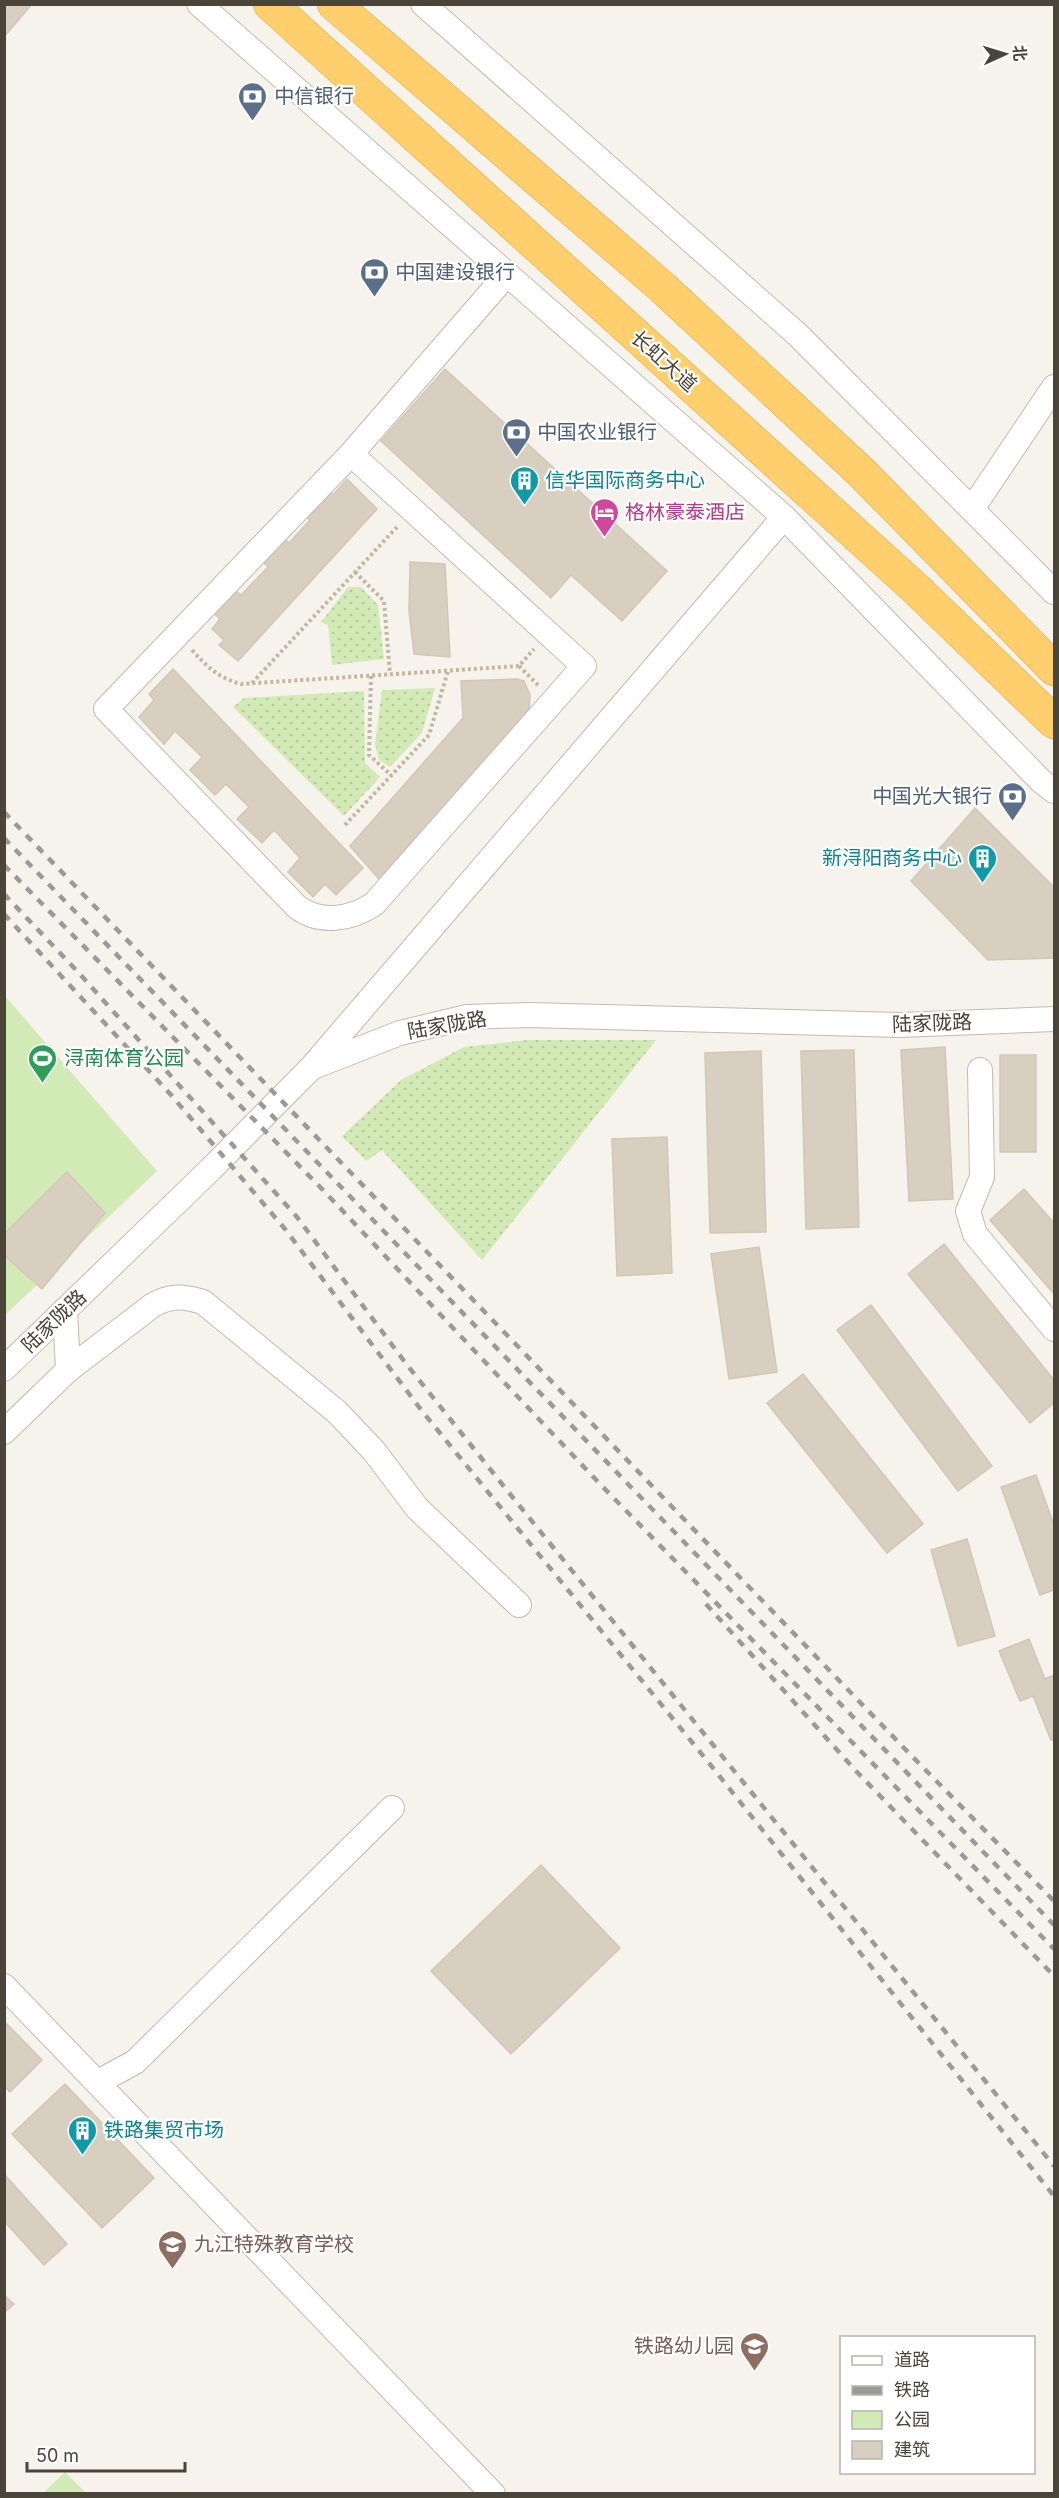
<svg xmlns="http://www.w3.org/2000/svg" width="1059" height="2498" font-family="Inter,'Noto Sans SC',sans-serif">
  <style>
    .green { fill: url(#green-dots) }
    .pitch { fill: #d2eab5 }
    .building { fill: #d8cfc1; stroke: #d3c7b4; stroke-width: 1.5 }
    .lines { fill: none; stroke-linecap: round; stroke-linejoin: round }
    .minor-casing { stroke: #c2bbae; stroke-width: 26 }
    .highway-casing { stroke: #e0a43c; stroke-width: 34 }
    .path { stroke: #c4b79f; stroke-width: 4; stroke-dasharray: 3 3; stroke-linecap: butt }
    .minor { stroke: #fff; stroke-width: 24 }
    .highway { stroke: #ffcf6e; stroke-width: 33 }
    .rail { stroke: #9a9a9a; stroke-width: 4.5; stroke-dasharray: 8 8; stroke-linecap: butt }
    .labels { text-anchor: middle; stroke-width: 4.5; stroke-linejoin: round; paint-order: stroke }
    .service-label { font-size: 20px; fill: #4e5e75; stroke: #fff; text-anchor: start }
    .street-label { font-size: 20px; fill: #4b4439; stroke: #fff }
    .culture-label { font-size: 20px; fill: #0d838f; stroke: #fff; text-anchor: start }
    .hotel-label { font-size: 20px; fill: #b23c85; stroke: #fff; text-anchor: start }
    .leisure-label { font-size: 20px; fill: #27864d; stroke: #fff; text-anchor: start }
    .education-label { font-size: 20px; fill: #785e54; stroke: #fff; text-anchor: start }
  </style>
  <defs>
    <pattern id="green-dots" width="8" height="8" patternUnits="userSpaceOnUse" patternTransform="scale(1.5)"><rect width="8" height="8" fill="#d2eab5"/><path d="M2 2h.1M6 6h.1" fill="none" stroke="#b6ca9c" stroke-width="1.8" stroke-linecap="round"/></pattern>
  </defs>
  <rect width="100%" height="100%" fill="#f6f3ec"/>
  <g class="green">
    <polygon points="348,587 361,587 378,605 384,659 332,665 328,625 321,622"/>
    <polygon points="435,688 422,733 390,767 379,760 375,744 382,690"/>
    <polygon points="364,691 365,763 380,777 344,816 233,707 244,698"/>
    <polygon points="527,1040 656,1040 482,1260 382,1150 366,1161 342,1136 401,1080 464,1047"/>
  </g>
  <g class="pitch">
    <polygon points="4,995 157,1171 5,1315 4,1315"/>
    <polygon points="65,2472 86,2493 43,2493"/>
  </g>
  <g class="building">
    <polygon points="4,4 32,4 4,37"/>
    <polygon points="445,369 667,571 622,621 571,575 551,598 381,441"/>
    <polygon points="347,479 377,509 238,661 219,645 224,640 212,629 220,619 214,613 236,591 241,595 268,567 262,561 284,538 289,543 310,520 305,516 328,490 333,495"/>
    <polygon points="410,562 445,564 450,657 414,654 409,611"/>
    <polygon points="173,669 363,868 336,895 325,884 313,897 288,872 300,858 274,830 262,843 237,819 249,807 226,784 215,795 190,770 202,757 175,731 164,744 139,717 154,700 149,694"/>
    <polygon points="516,679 524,681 530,695 529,713 379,879 350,846 463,718 461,681"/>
    <polygon points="975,808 1054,887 1054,958 988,960 911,881"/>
    <polygon points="945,1047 953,1199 909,1201 901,1050"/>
    <polygon points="854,1050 859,1227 806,1229 801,1051"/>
    <polygon points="761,1051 766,1232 710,1233 705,1053"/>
    <rect x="1000" y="1055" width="36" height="97"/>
    <polygon points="667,1137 672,1273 617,1276 612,1139"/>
    <polygon points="67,1172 105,1213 42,1289 4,1255 4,1234"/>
    <polygon points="1024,1189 1054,1223 1054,1294 990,1220"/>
    <polygon points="944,1244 1054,1380 1054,1403 1030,1423 908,1274"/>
    <polygon points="759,1247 777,1372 729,1379 711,1254"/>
    <polygon points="871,1305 992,1466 958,1491 837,1330"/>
    <polygon points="803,1374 923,1524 887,1553 767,1403"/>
    <polygon points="1036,1475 1054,1525 1054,1590 1040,1595 1001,1487"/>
    <polygon points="967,1539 995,1636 958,1646 931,1550"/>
    <polygon points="1029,1639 1045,1679 1054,1675 1054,1739 1051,1740 1033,1696 1020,1701 999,1651"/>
    <polygon points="541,1865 620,1948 511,2054 431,1971"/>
    <polygon points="4,2021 42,2060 10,2092 4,2086"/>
    <polygon points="65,2084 154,2178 102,2228 12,2134"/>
    <polygon points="4,2174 67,2244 44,2265 4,2221"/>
    <polygon points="4,2295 14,2304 4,2313"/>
  </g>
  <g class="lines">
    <defs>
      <g id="minor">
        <polyline points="199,4 784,517 1041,781 1054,791"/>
        <polyline points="423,4 798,335 1054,592"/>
        <path d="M351,454l233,212 -210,238c-24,16 -54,20 -77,3l-191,-198 245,-255 156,-180"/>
        <polyline points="972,509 1054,387"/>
        <polyline points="313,1067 400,1033 467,1017 529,1015 900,1025 1054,1019"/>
        <polyline points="980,1070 982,1177 968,1211 975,1234 1054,1329"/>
        <polyline points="65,1310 68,1370"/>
        <polyline points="4,1369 210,1170 311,1068 784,517"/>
        <path d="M4,1432l64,-62 85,-65c18,-10 30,-9 50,-3l134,110 37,39 43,57 102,97"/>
        <polyline points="4,1986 493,2494"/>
        <polyline points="98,2082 135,2062 392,1808"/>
      </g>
      <g id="highway">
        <polyline points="270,4 915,588 1054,722"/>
        <polyline points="334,4 663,288 862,473 1054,669"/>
      </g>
    </defs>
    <use href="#minor" class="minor-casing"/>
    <use href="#highway" class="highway-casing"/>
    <g class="path">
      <polyline points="355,572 384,601 390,674"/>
      <path d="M192,650c15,17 27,28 49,34l278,-18 15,-17"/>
      <polyline points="519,666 540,687"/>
      <polyline points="371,676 369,755 391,775"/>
      <polyline points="252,683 398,526"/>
      <polyline points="345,825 429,735 448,671"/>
    </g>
    <use href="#minor" class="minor"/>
    <use href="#highway" class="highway"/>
    <g class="rail">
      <polyline points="4,812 904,1748 1054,1901"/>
      <polyline points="4,838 1054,1925"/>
      <polyline points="4,865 323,1190 600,1484 1054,1949"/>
      <polyline points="4,894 78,972 297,1217 407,1365 514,1499 1054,2166"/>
      <polyline points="4,914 172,1096 285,1229 422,1411 709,1763 1054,2196"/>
      <polyline points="706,1604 856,1771 1054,1976"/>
    </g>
  </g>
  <defs>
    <symbol id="bank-pin" viewBox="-11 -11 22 30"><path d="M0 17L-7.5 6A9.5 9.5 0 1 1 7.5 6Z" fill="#5c6f8a" stroke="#fff"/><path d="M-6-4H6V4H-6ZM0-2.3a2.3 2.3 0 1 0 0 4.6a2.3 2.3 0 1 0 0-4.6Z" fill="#fff"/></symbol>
    <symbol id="building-pin" viewBox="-11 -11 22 30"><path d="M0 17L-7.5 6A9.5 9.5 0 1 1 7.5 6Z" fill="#0f9aa8" stroke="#fff"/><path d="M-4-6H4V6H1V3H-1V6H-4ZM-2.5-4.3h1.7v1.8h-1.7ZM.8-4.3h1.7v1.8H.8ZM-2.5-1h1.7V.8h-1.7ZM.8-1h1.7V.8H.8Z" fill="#fff"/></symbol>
    <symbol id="hotel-pin" viewBox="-11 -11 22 30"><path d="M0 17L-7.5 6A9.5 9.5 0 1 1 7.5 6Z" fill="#d1479c" stroke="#fff"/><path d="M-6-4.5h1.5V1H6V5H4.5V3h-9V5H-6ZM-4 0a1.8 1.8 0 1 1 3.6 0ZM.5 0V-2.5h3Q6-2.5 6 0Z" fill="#fff"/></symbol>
    <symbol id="stadium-pin" viewBox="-11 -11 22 30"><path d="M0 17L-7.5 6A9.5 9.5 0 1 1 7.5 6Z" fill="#2e9e5b" stroke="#fff"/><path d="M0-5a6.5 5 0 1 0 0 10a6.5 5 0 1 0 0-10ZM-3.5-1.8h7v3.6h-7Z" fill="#fff"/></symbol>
    <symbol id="school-pin" viewBox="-11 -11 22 30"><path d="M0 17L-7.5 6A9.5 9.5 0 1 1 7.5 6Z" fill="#8d6e63" stroke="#fff"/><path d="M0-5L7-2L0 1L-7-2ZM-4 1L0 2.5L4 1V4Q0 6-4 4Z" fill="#fff"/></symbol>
  </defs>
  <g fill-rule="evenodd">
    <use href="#bank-pin" x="236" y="80" width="33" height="45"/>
    <use href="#bank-pin" x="358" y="256" width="33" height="45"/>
    <use href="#bank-pin" x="500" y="416" width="33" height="45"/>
    <use href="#building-pin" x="508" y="464" width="33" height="45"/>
    <use href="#hotel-pin" x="588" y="496" width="33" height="45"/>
    <use href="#bank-pin" x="996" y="780" width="33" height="45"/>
    <use href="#building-pin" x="966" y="842" width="33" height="45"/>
    <use href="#stadium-pin" x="26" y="1042" width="33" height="45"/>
    <use href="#building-pin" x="66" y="2114" width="33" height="45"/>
    <use href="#school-pin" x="156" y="2228" width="33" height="45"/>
    <use href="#school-pin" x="738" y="2330" width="33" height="45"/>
  </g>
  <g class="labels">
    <g class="service-label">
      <text x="274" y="103">中信银行</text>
      <text x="395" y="279">中国建设银行</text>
      <text x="537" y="439">中国农业银行</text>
      <text x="992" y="803" text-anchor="end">中国光大银行</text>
    </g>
    <g class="street-label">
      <text transform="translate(664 361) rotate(42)" y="7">长虹大道</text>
      <text transform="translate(932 1023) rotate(-2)" y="7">陆家陇路</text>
      <text transform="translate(447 1025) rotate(-10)" y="7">陆家陇路</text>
      <text transform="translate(54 1321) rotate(-44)" y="7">陆家陇路</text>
    </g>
    <g class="culture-label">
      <text x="545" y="487">信华国际商务中心</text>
      <text x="962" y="865" text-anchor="end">新浔阳商务中心</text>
      <text x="104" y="2137">铁路集贸市场</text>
    </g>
    <g class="hotel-label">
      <text x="625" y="519">格林豪泰酒店</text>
    </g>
    <g class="leisure-label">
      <text x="64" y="1065">浔南体育公园</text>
    </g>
    <g class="education-label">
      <text x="194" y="2251">九江特殊教育学校</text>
      <text x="734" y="2353" text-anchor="end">铁路幼儿园</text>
    </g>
  </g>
  <rect width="1059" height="2498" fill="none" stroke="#4b4439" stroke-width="12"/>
  <rect x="840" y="2336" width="195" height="138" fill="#ffffff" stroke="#b7b4b0" stroke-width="1.5"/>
  <rect x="852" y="2356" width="30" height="9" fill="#ffffff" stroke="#b7b4b0" stroke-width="1.5"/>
  <text x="894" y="2366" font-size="18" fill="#4b4439">道路</text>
  <rect x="852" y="2386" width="30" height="9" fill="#9a9a9a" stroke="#b7b4b0" stroke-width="1.5"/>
  <text x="894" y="2396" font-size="18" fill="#4b4439">铁路</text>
  <rect x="852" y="2411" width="30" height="18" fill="#d2eab5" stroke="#b7b4b0" stroke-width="1.5"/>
  <text x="894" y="2426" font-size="18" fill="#4b4439">公园</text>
  <rect x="852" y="2441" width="30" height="18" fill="#d8cfc1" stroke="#b7b4b0" stroke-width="1.5"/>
  <text x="894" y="2456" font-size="18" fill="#4b4439">建筑</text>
  <g transform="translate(1005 54) rotate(86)" stroke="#ffffff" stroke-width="4.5" paint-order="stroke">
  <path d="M0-4.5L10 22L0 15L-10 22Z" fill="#4b4439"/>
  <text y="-9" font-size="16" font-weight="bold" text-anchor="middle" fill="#4b4439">北</text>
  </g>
  <path d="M27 2462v9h158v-9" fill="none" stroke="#4b4439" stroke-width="3"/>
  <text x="36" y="2462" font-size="18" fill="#4b4439" stroke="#ffffff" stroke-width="4.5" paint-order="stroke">50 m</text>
</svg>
